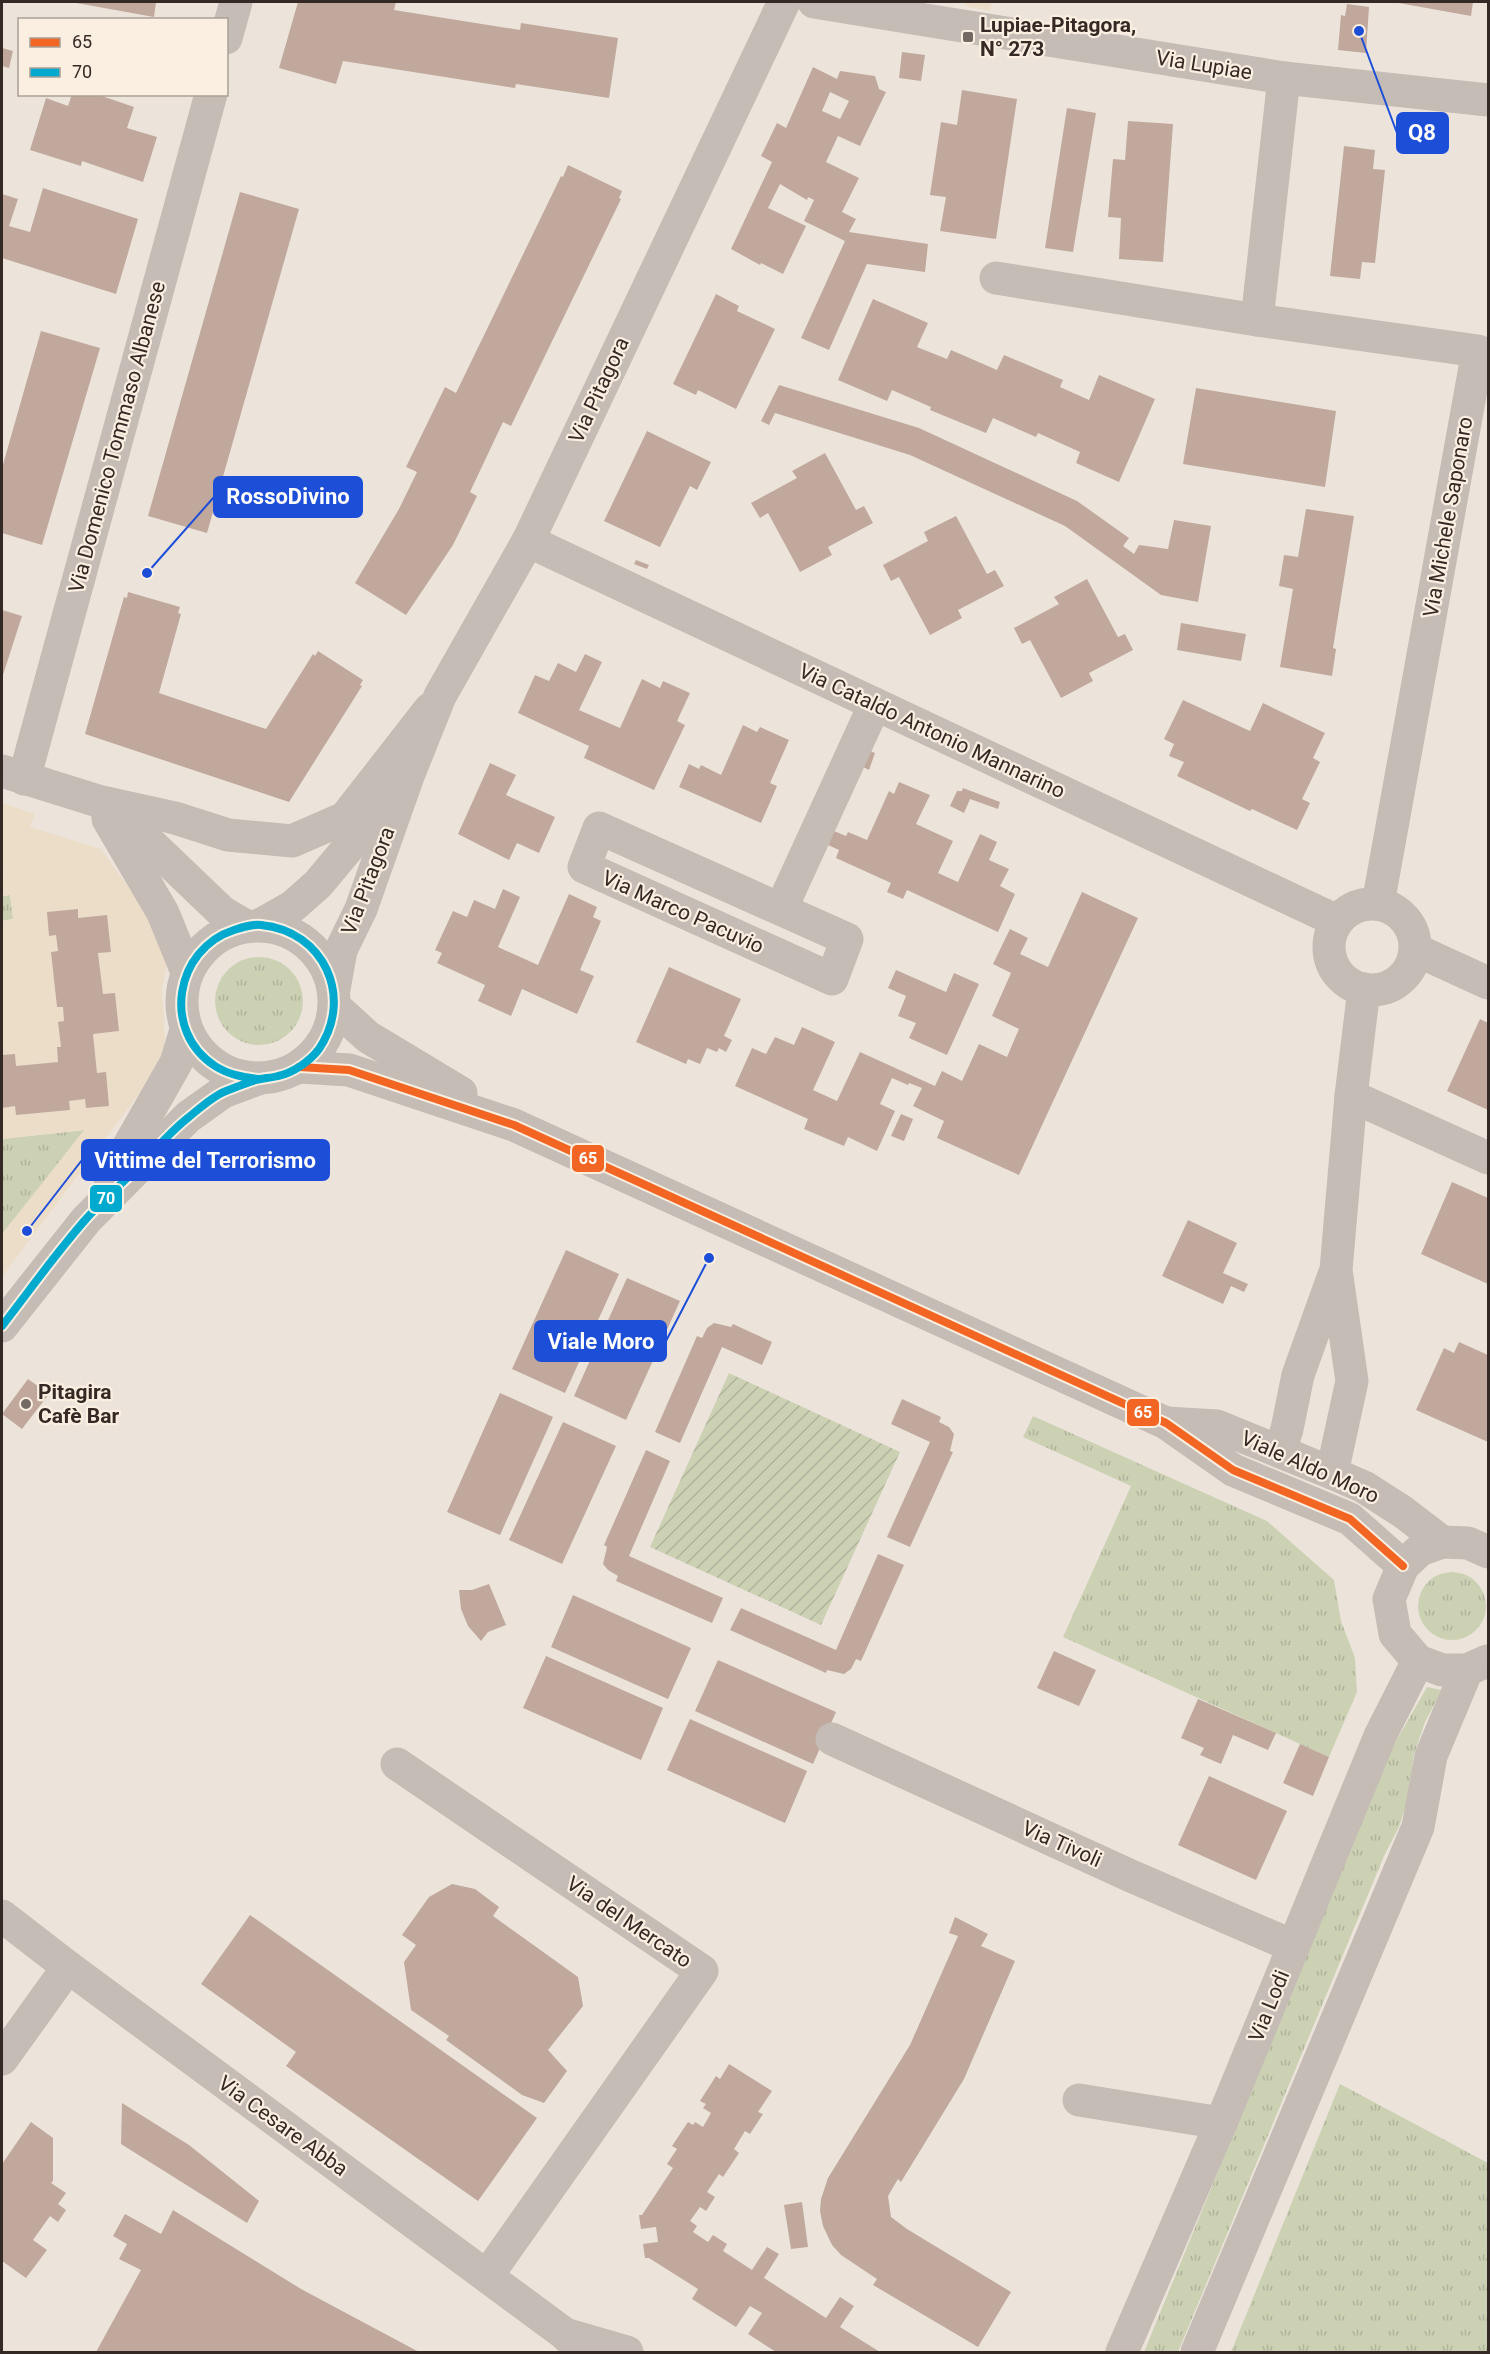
<svg xmlns="http://www.w3.org/2000/svg" width="1490" height="2354" font-family="Roboto,sans-serif">
  <style>
    .grass { fill: url(#grass-tufts) }
    .garden { fill: url(#garden-furrows) }
    .plaza { fill: #ecddc9 }
    .building { fill: #c1a89c; fill-rule: evenodd }
    .lines { fill: none; stroke-linecap: round; stroke-linejoin: round }
    .minor { stroke: #c4bcb5; stroke-width: 33 }
    .tertiary { stroke: #c4bcb5; stroke-width: 33 }
    .bus-1-casing { stroke: #faefe1; stroke-width: 12 }
    .bus-2-casing { stroke: #faefe1; stroke-width: 12 }
    .bus-1 { stroke: #f26522; stroke-width: 8 }
    .bus-2 { stroke: #00a9ce; stroke-width: 8 }
    .poi-dot { fill: #746a64; stroke: #faefe1; stroke-width: 2 }
    .labels { text-anchor: middle; stroke-width: 4.5; stroke-linejoin: round; paint-order: stroke }
    .poi-label { font-size: 21px; font-weight: bold; fill: #342924; stroke: #faefe1; text-anchor: start }
    .street-label { font-size: 21px; fill: #342924; stroke: #faefe1 }
    .leader { fill: none; stroke: #1d4ed8; stroke-width: 2 }
    .callout-dot { fill: #1d4ed8; stroke: #faefe1; stroke-width: 2 }
    .callout { fill: #1d4ed8; stroke: #1d4ed8; stroke-width: 2 }
    .callout-label { font-size: 22px; text-anchor: middle; font-weight: bold; fill: #fff }
    .line-badge { stroke: #faefe1; stroke-width: 2 }
    .badge-label { font-size: 16px; text-anchor: middle; font-weight: bold; fill: #fff }
  </style>
  <defs>
    <pattern id="grass-tufts" width="24" height="20" patternUnits="userSpaceOnUse" patternTransform="scale(1.5)"><rect width="24" height="20" fill="#ccd1b4"/><path d="M3 7l-1-3M5 7V3M7 7l1-3M15 17l-1-3M17 17v-4M19 17l1-3" fill="none" stroke="#b0b39b"/></pattern>
    <pattern id="garden-furrows" width="10" height="10" patternUnits="userSpaceOnUse" patternTransform="scale(1.5)"><rect width="10" height="10" fill="#ccd1b4"/><path d="M-1 1l2-2M0 10L10 0M9 11l2-2" fill="none" stroke="#b0b39b"/></pattern>
  </defs>
  <rect width="100%" height="100%" fill="#ece4db"/>
  <g class="grass">
    <polygon points="10,895 13,919 2,921 2,896"/>
    <circle cx="259" cy="1001" r="44"/>
    <polygon points="85,1130 2,1234 2,1139"/>
    <polygon points="1033,1416 1267,1521 1334,1580 1341,1621 1355,1658 1357,1692 1329,1757 1063,1637 1131,1486 1023,1437"/>
    <circle cx="1452" cy="1606" r="34"/>
    <polygon points="1427,1687 1442,1690 1425,1722 1414,1754 1407,1801 1399,1827 1384,1856 1178,2352 1144,2352 1391,1750"/>
    <polygon points="1340,2084 1488,2163 1488,2352 1231,2352"/>
  </g>
  <polygon class="garden" points="729,1373 900,1452 821,1625 650,1547"/>
  <g class="plaza">
    <polygon points="966,2 992,2 990,11 965,6"/>
    <polygon points="2,803 35,814 30,827 101,849 162,934 167,963 162,990 165,1040 162,1057 154,1074 2,1277 2,1228 3,1233 84,1130 2,1139 2,1108 15,1106 70,1110 69,1101 85,1099 86,1107 97,1073 93,1034 119,1031 115,993 103,994 98,953 111,951 107,916 78,918 78,910 49,936 56,935 58,951 51,952 57,1007 63,1007 64,1021 58,1022 61,1047 57,1048 58,1062 16,1066 15,1054 2,1055 2,921 13,919 10,895 2,896 2,877 4,877 2,860"/>
  </g>
  <g class="building">
    <polygon points="71,2 156,2 154,17"/>
    <polygon points="298,2 396,2 394,10 520,30 521,23 618,38 609,98 516,84 515,88 343,61 336,84 279,68"/>
    <polygon points="1393,2 1473,2 1471,16"/>
    <polygon points="1347,4 1369,7 1366,53 1338,50 1341,15 1345,16"/>
    <polygon points="2,48 13,51 9,68 2,66"/>
    <polygon points="902,52 925,55 921,81 899,78"/>
    <path d="M813,67l24,12 3,-8 35,5 4,13 7,3 -26,54 -22,-10 -12,26 33,16 -17,34 14,7 -7,13 79,12 -3,28 -58,-8 -38,86 -28,-12 44,-97 -41,-20 10,-21 -6,-3 -1,3 -27,-16 -12,24 38,18 -23,48 -22,-11 -1,2 -29,-16 41,-87 -11,-6 16,-33 9,5zM830,92l19,9 -9,18 -18,-8z"/>
    <polygon points="962,90 1017,99 996,239 940,231 946,197 930,195 941,122 957,125"/>
    <polygon points="72,94 96,94 134,107 127,128 157,137 143,182 82,161 81,166 30,150 46,98 68,106"/>
    <polygon points="1067,108 1096,113 1073,252 1045,248"/>
    <polygon points="1128,121 1173,124 1163,262 1119,259 1121,218 1108,217 1113,159 1125,160"/>
    <polygon points="1344,146 1375,150 1373,169 1385,170 1375,263 1362,262 1360,279 1330,276"/>
    <polygon points="568,165 622,191 619,198 621,199 511,426 503,422 470,492 477,496 453,545 406,615 355,583 399,509 417,472 406,467 445,387 456,393 561,176 563,177"/>
    <polygon points="43,188 138,219 116,294 2,258 2,194 18,199 9,226 30,232"/>
    <polygon points="240,192 299,209 207,533 148,516"/>
    <polygon points="716,294 739,306 737,311 775,329 736,409 698,390 696,395 673,384"/>
    <polygon points="873,299 928,323 917,347 947,359 951,350 997,370 1004,355 1063,380 1060,387 1089,400 1099,375 1155,399 1119,482 1076,463 1080,452 1038,433 1036,437 993,418 986,433 930,410 931,407 892,390 887,401 838,380"/>
    <polygon points="41,331 100,348 42,545 2,533 2,468"/>
    <polygon points="779,385 919,428 1077,501 1129,538 1123,546 1134,554 1139,545 1168,549 1174,520 1211,526 1198,602 1161,595 1065,526 910,455 775,413 769,425 761,421"/>
    <polygon points="1196,388 1336,411 1325,487 1183,464"/>
    <polygon points="647,431 711,462 697,490 690,486 660,547 604,521"/>
    <polygon points="825,453 856,510 864,506 873,523 828,547 832,555 800,572 768,513 760,518 751,503 797,478 792,471"/>
    <polygon points="1306,509 1354,516 1333,648 1336,649 1332,676 1280,667 1293,589 1279,586 1284,555 1298,557"/>
    <polygon points="956,516 987,574 995,570 1004,586 958,610 962,618 930,635 899,577 891,581 883,565 928,541 924,532"/>
    <polygon points="636,560 649,565 647,569 634,564"/>
    <polygon points="1087,579 1118,637 1125,634 1133,650 1089,673 1093,681 1061,698 1030,640 1022,644 1014,628 1059,604 1054,597"/>
    <polygon points="128,592 180,607 178,613 181,614 159,693 266,729 313,654 315,656 318,651 363,680 360,685 362,686 289,802 85,734 124,597 127,598"/>
    <polygon points="2,610 22,616 2,678"/>
    <polygon points="1181,623 1246,634 1241,661 1177,650"/>
    <polygon points="585,654 602,662 579,710 620,728 642,679 660,688 663,681 690,693 677,721 685,725 654,790 584,758 589,746 518,713 535,675 549,681 558,663 576,672"/>
    <polygon points="1183,700 1250,731 1263,703 1325,733 1313,758 1320,762 1302,799 1310,803 1297,830 1252,809 1250,811 1177,776 1184,762 1169,756 1174,744 1164,739"/>
    <polygon points="743,725 757,732 760,727 789,740 770,783 777,786 761,823 679,787 689,764 699,769 701,765 721,775"/>
    <polygon points="870,751 875,753 869,770 863,767"/>
    <polygon points="490,763 516,775 506,795 555,817 539,853 517,843 509,860 458,834"/>
    <polygon points="899,782 930,795 916,824 953,841 938,873 958,882 980,834 997,842 989,860 1009,869 1000,886 1015,894 998,932 907,890 903,899 887,892 891,883 836,858 839,850 828,845 834,831 846,836 848,832 867,840 889,791 894,794"/>
    <polygon points="963,788 1000,802 998,809 970,799 964,813 950,806 957,791 962,791"/>
    <polygon points="503,889 520,897 498,947 538,965 569,894 597,907 593,917 601,921 580,970 594,976 577,1014 522,989 511,1016 478,1001 485,985 437,963 442,953 435,950 453,911 467,917 474,900 495,909"/>
    <polygon points="1082,892 1138,918 1019,1175 937,1138 944,1121 913,1106 922,1088 909,1083 908,1085 892,1078 880,1104 895,1111 877,1151 848,1137 844,1146 804,1129 808,1119 735,1086 752,1048 766,1054 775,1037 794,1045 802,1027 835,1042 813,1090 837,1101 860,1052 935,1086 942,1071 962,1081 979,1044 1007,1057 1019,1029 992,1016 1011,973 993,964 1010,929 1028,938 1020,954 1048,967"/>
    <polygon points="78,909 78,918 107,915 111,952 98,953 103,994 115,993 119,1031 93,1034 97,1073 106,1072 109,1106 86,1108 85,1099 69,1101 70,1110 16,1115 15,1106 2,1108 2,1055 15,1054 16,1066 58,1062 57,1047 61,1047 58,1022 64,1021 63,1007 57,1007 51,952 58,951 56,935 49,936 47,912"/>
    <polygon points="669,967 741,999 724,1036 732,1040 726,1052 719,1048 717,1052 707,1048 700,1064 688,1059 686,1064 636,1042"/>
    <polygon points="896,970 946,992 954,973 979,984 947,1055 909,1038 916,1023 898,1016 906,996 888,988"/>
    <polygon points="1480,1019 1488,1023 1488,1110 1447,1091"/>
    <polygon points="901,1114 913,1119 904,1141 891,1136"/>
    <polygon points="1452,1182 1488,1198 1488,1284 1421,1254"/>
    <polygon points="1188,1220 1237,1243 1223,1273 1248,1284 1244,1292 1231,1286 1223,1304 1162,1276"/>
    <polygon points="566,1250 619,1274 565,1393 512,1369"/>
    <polygon points="627,1278 680,1301 626,1420 574,1396"/>
    <polygon points="714,1323 731,1327 733,1324 772,1342 762,1365 722,1347 680,1443 655,1432 697,1336 702,1338 707,1328"/>
    <polygon points="1459,1342 1488,1355 1488,1442 1416,1410 1444,1348 1454,1353"/>
    <polygon points="28,1379 49,1394 22,1429 2,1414"/>
    <polygon points="500,1393 553,1417 500,1535 447,1512"/>
    <polygon points="902,1399 941,1417 939,1422 949,1427 954,1434 950,1451 953,1452 910,1547 887,1537 930,1442 891,1424"/>
    <polygon points="563,1422 616,1446 562,1564 509,1540"/>
    <polygon points="646,1450 670,1461 629,1556 723,1598 712,1623 616,1581 618,1576 608,1570 603,1564 607,1547 604,1545"/>
    <polygon points="878,1554 904,1565 861,1661 856,1659 851,1669 844,1674 827,1670 826,1673 730,1630 741,1608 836,1650"/>
    <polygon points="489,1584 506,1625 488,1632 481,1641 468,1626 461,1609 459,1590 472,1590"/>
    <polygon points="573,1595 691,1648 668,1699 551,1647"/>
    <polygon points="1054,1651 1096,1670 1079,1706 1037,1688"/>
    <polygon points="546,1656 663,1708 641,1760 523,1708"/>
    <polygon points="718,1660 836,1712 813,1764 695,1711"/>
    <polygon points="1198,1699 1276,1733 1268,1750 1233,1735 1221,1764 1200,1755 1204,1748 1181,1738"/>
    <polygon points="690,1719 807,1771 785,1823 667,1770"/>
    <polygon points="1300,1744 1329,1757 1313,1796 1283,1783"/>
    <polygon points="1209,1776 1287,1811 1256,1880 1178,1845"/>
    <polygon points="452,1884 475,1889 499,1907 493,1916 578,1977 583,2006 548,2050 567,2071 544,2103 522,2095 446,2040 449,2036 411,2010 404,1962 416,1945 402,1935 429,1897"/>
    <polygon points="250,1915 537,2118 478,2201 286,2066 296,2052 201,1984"/>
    <polygon points="955,1917 988,1934 981,1946 1015,1961 964,2079 901,2182 898,2179 888,2196 891,2217 907,2229 1011,2292 978,2347 873,2285 877,2279 841,2255 832,2245 823,2226 820,2211 821,2199 828,2178 910,2045 958,1936 949,1933"/>
    <polygon points="729,2064 772,2091 758,2112 763,2114 750,2134 745,2131 734,2149 739,2153 723,2177 719,2174 707,2192 715,2197 706,2211 700,2207 690,2221 697,2226 693,2232 708,2242 713,2235 727,2244 723,2251 752,2270 767,2247 779,2254 764,2278 826,2318 840,2297 854,2306 840,2327 880,2352 776,2352 748,2334 762,2313 750,2306 736,2327 692,2299 698,2289 649,2258 645,2258 643,2244 658,2242 656,2227 641,2229 639,2215 642,2215 673,2168 667,2164 677,2149 672,2146 688,2122 693,2125 695,2122 703,2127 711,2113 703,2108 706,2104 700,2101 716,2076 720,2079"/>
    <polygon points="122,2103 189,2145 259,2201 247,2223 121,2144"/>
    <polygon points="31,2122 53,2138 53,2181 51,2183 66,2193 58,2204 66,2210 58,2222 50,2216 33,2240 47,2250 26,2278 2,2261 2,2164"/>
    <polygon points="802,2202 808,2247 791,2249 784,2205"/>
    <polygon points="173,2210 301,2289 419,2352 96,2352 141,2270 119,2259 127,2244 113,2236 125,2214 161,2234"/>
  </g>
  <g class="lines">
    <g class="minor">
      <polyline points="226,38 236,2"/>
      <polyline points="1284,78 1257,320 1478,351 1378,904"/>
      <polyline points="996,278 1257,320"/>
      <polyline points="528,541 1337,921"/>
      <polyline points="2,771 98,801 175,818 228,835 292,841 345,818 430,709"/>
      <polyline points="24,779 211,94"/>
      <polyline points="104,806 153,846 222,912 246,926"/>
      <polyline points="108,819 163,913 187,972"/>
      <polygon points="599,828 847,939 832,979 584,867"/>
      <circle cx="1372" cy="947" r="43"/>
      <polyline points="781,909 875,704"/>
      <polyline points="1416,950 1488,983"/>
      <polyline points="1351,1096 1488,1158"/>
      <polyline points="110,1179 176,1063 186,1030"/>
      <polyline points="2,1326 86,1220 188,1117 223,1092 258,1079"/>
      <polyline points="1280,1451 1287,1429 1298,1375 1334,1275"/>
      <polyline points="1332,1473 1352,1381 1336,1270 1351,1096 1364,989"/>
      <polyline points="832,1739 1131,1876 1293,1946"/>
      <polyline points="397,1764 702,1971 487,2276"/>
      <polyline points="2,1916 68,1967 565,2334 582,2352"/>
      <polyline points="2,2059 68,1967"/>
      <polyline points="1079,2100 1221,2123"/>
      <polyline points="565,2334 627,2352"/>
    </g>
    <g class="tertiary">
      <polyline points="814,2 1284,78 1488,100"/>
      <polyline points="260,925 292,907 318,884 394,793"/>
      <circle cx="258" cy="1002" r="76"/>
      <polyline points="334,989 341,950 361,909 408,776 440,696 528,541 784,2"/>
      <polyline points="335,1007 368,1037 461,1093"/>
      <polyline points="299,1067 349,1070 514,1125 1166,1423 1233,1470 1350,1519 1403,1566"/>
      <polyline points="1166,1423 1217,1426 1332,1473 1364,1487 1403,1512 1442,1542"/>
      <polyline points="1487,1661 1467,1670 1442,1670 1418,1661 1395,1634 1389,1599 1403,1566 1420,1550 1442,1542 1468,1543 1488,1552"/>
      <polyline points="1122,2352 1221,2123 1380,1736 1418,1661"/>
      <polyline points="1197,2352 1418,1827 1431,1756 1467,1670"/>
    </g>
    <defs>
      <polyline id="bus-1" points="299,1067 349,1070 514,1125 1166,1423 1233,1470 1350,1519 1403,1566"/>
      <path id="bus-2" d="M2,1326c28,-36 54,-73 84,-107 18,-20 39,-38 58,-58 14,-14 28,-31 45,-44 11,-9 24,-21 37,-26 10,-4 20,-8 30,-11 7,-2 15,-2 22,-4 15,-3 32,-15 41,-27 35,-52 5,-118 -58,-124 -9,-1 -18,2 -27,5 -59,19 -73,101 -19,136 14,9 28,11 43,13"/>
    </defs>
    <use href="#bus-1" class="bus-1-casing"/>
    <use href="#bus-2" class="bus-2-casing"/>
    <use href="#bus-1" class="bus-1"/>
    <use href="#bus-2" class="bus-2"/>
  </g>
  <g class="poi-dot">
    <rect x="962" y="31" width="12" height="12" rx="3"/>
    <circle cx="26" cy="1404" r="6"/>
  </g>
  <g class="labels">
    <g class="poi-label">
      <text x="980" y="32">Lupiae-Pitagora,<tspan x="980" dy="24">N° 273</tspan></text>
      <text x="38" y="1399">Pitagira<tspan x="38" dy="24">Cafè Bar</tspan></text>
    </g>
    <g class="street-label">
      <text transform="translate(1204 65) rotate(9)" y="7">Via Lupiae</text>
      <text transform="translate(599 390) rotate(-65)" y="7">Via Pitagora</text>
      <text transform="translate(117 437) rotate(-75)" y="7">Via Domenico Tommaso Albanese</text>
      <text transform="translate(1448 517) rotate(-80)" y="7">Via Michele Saponaro</text>
      <text transform="translate(932 731) rotate(25)" y="7">Via Cataldo Antonio Mannarino</text>
      <text transform="translate(368 881) rotate(-69)" y="7">Via Pitagora</text>
      <text transform="translate(683 912) rotate(24)" y="7">Via Marco Pacuvio</text>
      <text transform="translate(1310 1467) rotate(24)" y="7">Viale Aldo Moro</text>
      <text transform="translate(1062 1844) rotate(24)" y="7">Via Tivoli</text>
      <text transform="translate(629 1922) rotate(34)" y="7">Via del Mercato</text>
      <text transform="translate(1269 2006) rotate(-68)" y="7">Via Lodi</text>
      <text transform="translate(283 2126) rotate(36)" y="7">Via Cesare Abba</text>
    </g>
  </g>
  <path class="leader" d="M1359 31L1397 133M147 573L214 497M27 1231L82 1160M709 1258L666 1341"/>
  <g class="callout-dot">
    <circle cx="1359" cy="31" r="6"/>
    <circle cx="147" cy="573" r="6"/>
    <circle cx="27" cy="1231" r="6"/>
    <circle cx="709" cy="1258" r="6"/>
  </g>
  <g class="callout">
    <rect x="1397" y="113" width="51" height="40" rx="6"/>
    <rect x="214" y="477" width="148" height="40" rx="6"/>
    <rect x="82" y="1140" width="247" height="40" rx="6"/>
    <rect x="535" y="1321" width="131" height="40" rx="6"/>
  </g>
  <g class="callout-label">
    <text x="1422" y="140">Q8</text>
    <text x="288" y="504">RossoDivino</text>
    <text x="205" y="1168">Vittime del Terrorismo</text>
    <text x="601" y="1349">Viale Moro</text>
  </g>
  <g class="line-badge">
    <rect x="571" y="1144" width="34" height="29" rx="6" fill="#f26522"/>
    <rect x="89" y="1184" width="34" height="29" rx="6" fill="#00a9ce"/>
    <rect x="1126" y="1398" width="34" height="29" rx="6" fill="#f26522"/>
  </g>
  <g class="badge-label">
    <text x="588" y="1164">65</text>
    <text x="106" y="1204">70</text>
    <text x="1143" y="1418">65</text>
  </g>
  <rect width="1490" height="2354" fill="none" stroke="#342924" stroke-width="6"/>
  <rect x="18" y="18" width="210" height="78" fill="#faefe1" stroke="#aba095" stroke-width="1.5"/>
  <rect x="30" y="38" width="30" height="9" fill="#f26522" stroke="#aba095" stroke-width="1.5"/>
  <text x="72" y="48" font-size="18" fill="#342924">65</text>
  <rect x="30" y="68" width="30" height="9" fill="#00a9ce" stroke="#aba095" stroke-width="1.5"/>
  <text x="72" y="78" font-size="18" fill="#342924">70</text>
</svg>
